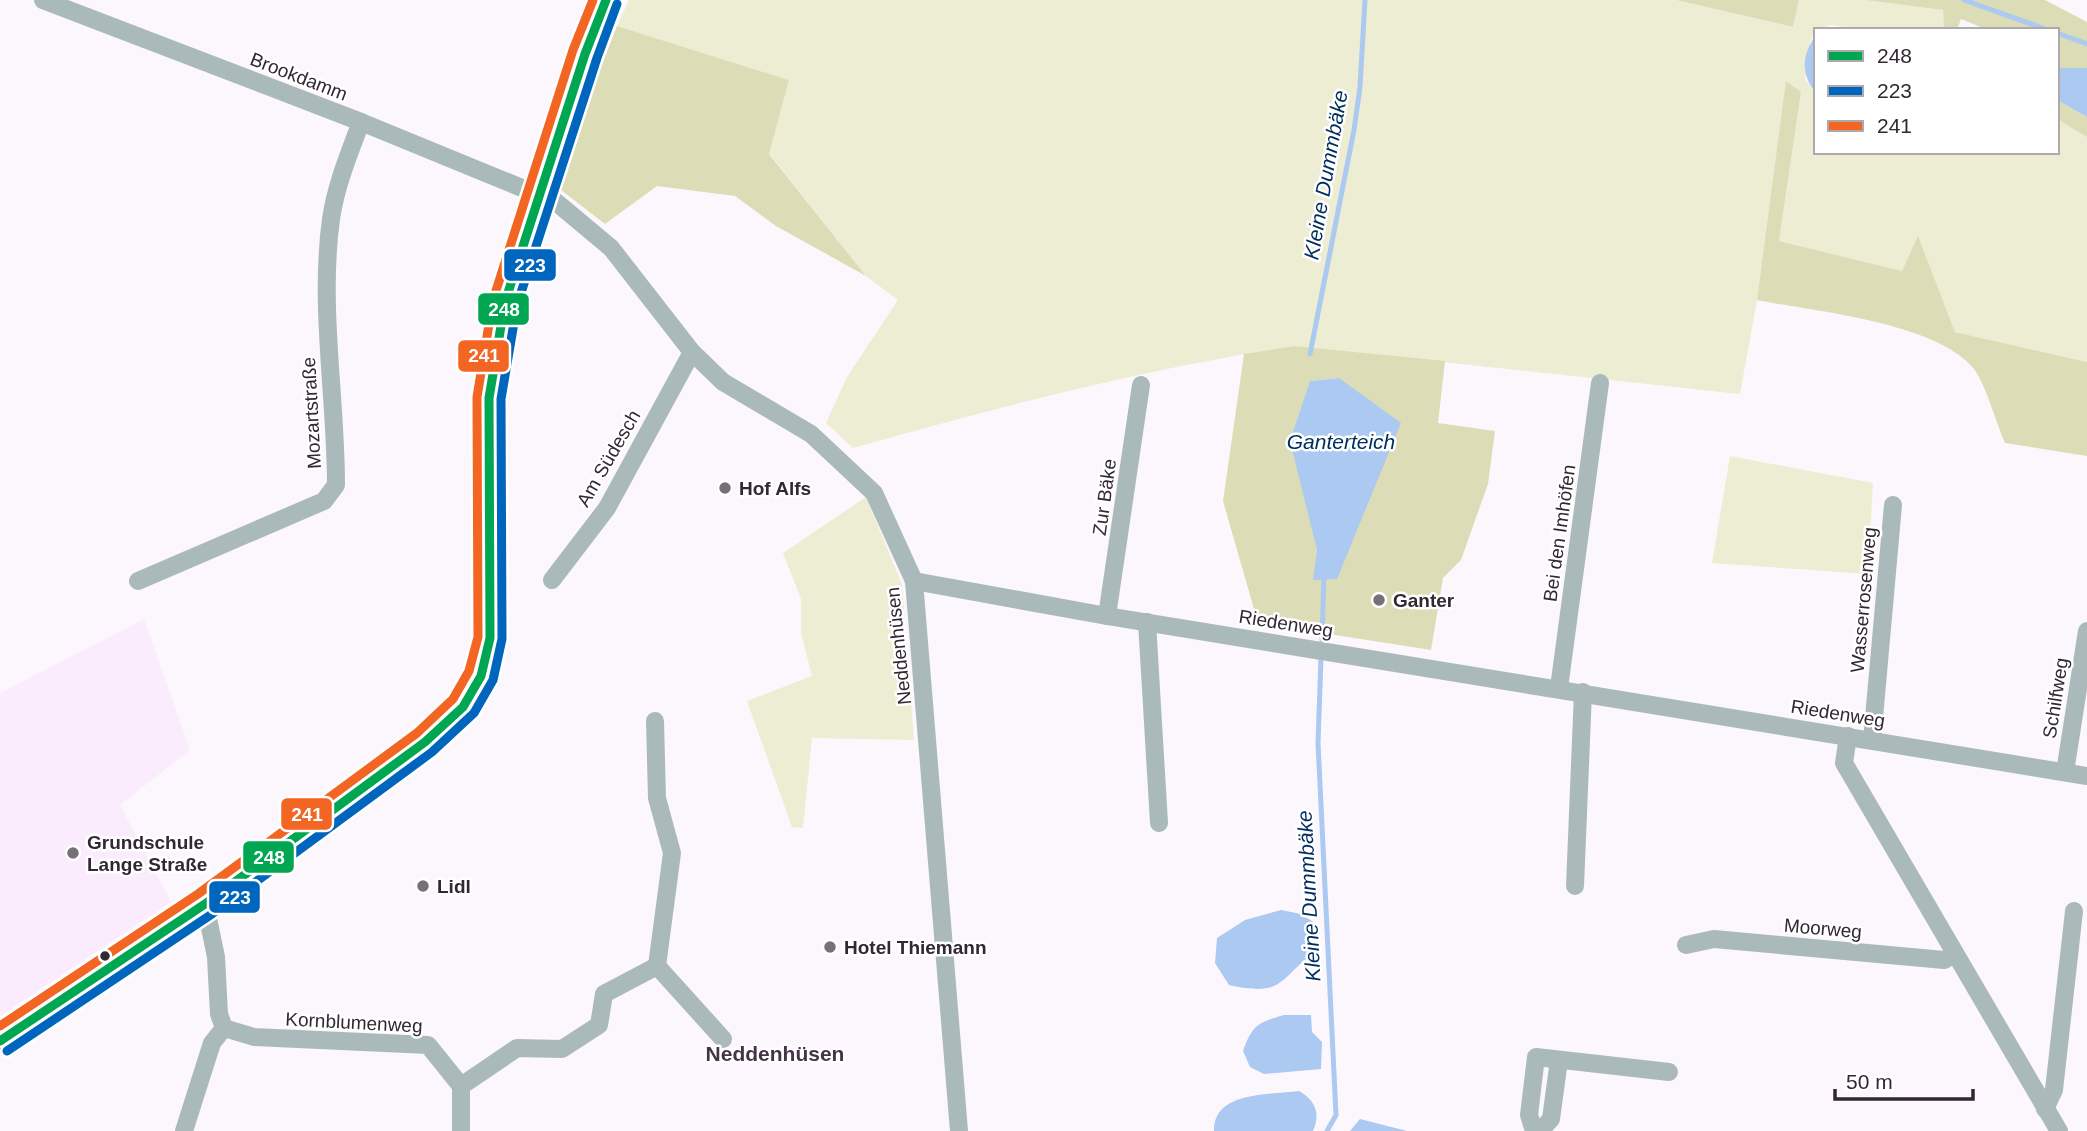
<svg xmlns="http://www.w3.org/2000/svg" width="2087" height="1131" font-family="Arial,sans-serif">
  <style>
    .built { fill: #fbecfd }
    .green { fill: #ededd3 }
    .forest { fill: #dcddb7; fill-rule: evenodd }
    .water { fill: #abc9f1 }
    .lines { fill: none; stroke-linecap: round; stroke-linejoin: round }
    .stream { stroke: #abc9f1; stroke-width: 5 }
    .street { stroke: #aababb; stroke-width: 18 }
    .secondary { stroke: #aab7bb; stroke-width: 24 }
    .bus-1-casing { stroke: #fff; stroke-width: 14 }
    .bus-2-casing { stroke: #fff; stroke-width: 14 }
    .bus-3-casing { stroke: #fff; stroke-width: 14 }
    .bus-1 { stroke: #00a651; stroke-width: 9 }
    .bus-2 { stroke: #0065bd; stroke-width: 9 }
    .bus-3 { stroke: #f26522; stroke-width: 9 }
    .poi-dot { fill: #787079; stroke: #fff; stroke-width: 2.5 }
    .bus-dot { fill: #312832; stroke: #fff; stroke-width: 2.5 }
    .labels { text-anchor: middle; stroke-width: 5; stroke-linejoin: round; paint-order: stroke }
    .street-label { font-size: 19px; fill: #312832; stroke: #fff }
    .poi-label { font-size: 19px; font-weight: bold; fill: #312832; stroke: #fff; text-anchor: start }
    .water-label { font-size: 21px; font-style: italic; fill: #002d5e; stroke: #fff }
    .neighbourhood-label { font-size: 21px; font-weight: bold; fill: #453348; stroke: #fff }
    .line-badge { stroke: #fff; stroke-width: 2.5 }
    .badge-label { font-size: 19px; text-anchor: middle; font-weight: bold; fill: #fff }
  </style>
  <rect width="100%" height="100%" fill="#fcf7fc"/>
  <polygon class="built" points="144,619 190,750 120,805 171,902 0,1016 0,693"/>
  <g class="green">
    <path d="M629,0h1047l117,27 6,-27h66l78,10 1,20h-77l-36,-5 -15,5 -6,13 -5,36 11,14v59h241v-33l30,18v225l-132,-30 -37,-95 -16,34 -123,-30 22,-149 -14,-10 -30,218 -17,94 -446,-48c-149,23 -296,61 -441,102l-27,-25 21,-46 51,-77 -32,-24 -97,-123 20,-73 -172,-54z"/>
    <polygon points="1730,456 1873,483 1868,574 1712,563"/>
    <polygon points="866,497 902,584 914,740 812,738 803,828 792,827 747,701 812,676 801,633 801,599 783,553"/>
  </g>
  <g class="forest">
    <polygon points="1676,0 1799,0 1793,27"/>
    <polygon points="1865,0 2045,0 2087,22 2087,68 2060,68 2057,74 2057,30 1988,30 1961,19 1957,30 1944,30 1943,10"/>
    <polygon points="617,26 789,80 769,154 866,276 776,226 735,196 657,186 605,224 561,190 595,81"/>
    <path d="M1786,81l15,11 -22,149 123,30 16,-35 37,96 132,30v94l-82,-13c-8,-18 -20,-60 -31,-74 -39,-47 -158,-57 -217,-69z"/>
    <polygon points="2057,100 2087,117 2087,137 2057,119"/>
    <path d="M1294,346l151,15 -7,62 57,8 -7,53 -27,76 -18,18 -12,72 -173,-27 -35,-122 21,-147zM1339,378l-26,202 4,-30 -7,-169z"/>
  </g>
  <g class="water">
    <path d="M1816,35v58c-16,-19 -14,-39 0,-58z"/>
    <polygon points="2060,68 2087,68 2087,117 2057,100"/>
    <polygon points="1339,378 1401,423 1337,579 1313,580 1317,550 1290,441 1310,381"/>
    <path d="M1281,910l20,4 14,9 2,27c-40,30 -32,47 -88,35l-14,-22 2,-25 28,-18z"/>
    <path d="M1284,1015h27l1,17 10,10 -1,27 -57,5 -14,-7 -7,-16c10,-27 14,-28 41,-36z"/>
    <path d="M1299,1091c16,9 22,22 14,40h-99c-1,-40 55,-36 85,-40z"/>
    <polygon points="1360,1119 1407,1131 1350,1131"/>
  </g>
  <g class="lines">
    <g class="stream">
      <polyline points="1964,0 2048,30"/>
      <polyline points="2057,33 2087,44"/>
      <polyline points="1310,354 1354,130 1360,87 1365,0"/>
      <polyline points="1322,643 1324,573"/>
      <polyline points="1321,658 1318,743 1336,1115 1327,1131"/>
    </g>
    <g class="street">
      <polyline points="43,0 361,122 556,202 611,248 692,352 723,382 811,434 874,493 914,581 959,1131"/>
      <polyline points="552,580 607,508 692,352"/>
      <path d="M138,581l186,-80 12,-16c0,-88 -17,-178 -5,-266 5,-34 18,-65 30,-97"/>
      <polyline points="914,581 1107,616 2087,776"/>
      <polyline points="1107,616 1141,385"/>
      <polyline points="1147,622 1159,823"/>
      <polyline points="1559,688 1600,383"/>
      <polyline points="655,721 657,798 672,853 657,966"/>
      <polyline points="1848,736 1844,763 2059,1131"/>
      <polyline points="1872,740 1893,505"/>
      <polyline points="2065,772 2087,631"/>
      <polyline points="1575,886 1583,692"/>
      <polyline points="1686,945 1714,939 1944,960 1955,954"/>
      <polyline points="224,1028 254,1037 428,1045 461,1086 461,1131"/>
      <polyline points="461,1086 517,1048 562,1049 599,1025 604,994 657,966 723,1039"/>
      <polyline points="2045,1109 2054,1090 2074,911"/>
      <polyline points="184,1131 212,1043 224,1028 219,1014 216,957 205,904"/>
      <polyline points="1534,1131 1529,1115 1536,1057 1669,1072"/>
      <polyline points="1540,1131 1551,1119 1559,1060"/>
    </g>
    <polyline class="secondary" points="0,1041 205,904 425,742 463,707 481,676 490,638 489,398 505,302 585,54 606,0"/>
    <defs>
      <polyline id="bus-1" points="0,1041 205,904 425,742 463,707 481,676 490,638 489,398 505,302 585,54 606,0"/>
      <polyline id="bus-2" points="7,1051 212,914 432,752 474,713 493,680 502,639 501,399 517,305 597,58 617,4"/>
      <polyline id="bus-3" points="0,1026 198,894 417,733 453,699 469,671 478,637 477,397 493,300 573,50 593,0"/>
    </defs>
    <use href="#bus-1" class="bus-1-casing"/>
    <use href="#bus-2" class="bus-2-casing"/>
    <use href="#bus-3" class="bus-3-casing"/>
    <use href="#bus-1" class="bus-1"/>
    <use href="#bus-2" class="bus-2"/>
    <use href="#bus-3" class="bus-3"/>
  </g>
  <g class="poi-dot">
    <circle cx="725" cy="488" r="7"/>
    <circle cx="1379" cy="600" r="7"/>
    <circle cx="73" cy="853" r="7"/>
    <circle cx="423" cy="886" r="7"/>
    <circle cx="830" cy="947" r="7"/>
  </g>
  <circle class="bus-dot" cx="105" cy="956" r="6"/>
  <g class="labels">
    <g class="street-label">
      <text transform="translate(299 76) rotate(21)" y="7">Brookdamm</text>
      <text transform="translate(311 413) rotate(-93)" y="7">Mozartstraße</text>
      <text transform="translate(608 458) rotate(-60)" y="7">Am Südesch</text>
      <text transform="translate(1104 497) rotate(-82)" y="7">Zur Bäke</text>
      <text transform="translate(1559 533) rotate(-82)" y="7">Bei den Imhöfen</text>
      <text transform="translate(1863 600) rotate(-85)" y="7">Wasserrosenweg</text>
      <text transform="translate(1286 623) rotate(9)" y="7">Riedenweg</text>
      <text transform="translate(898 646) rotate(-96)" y="7">Neddenhüsen</text>
      <text transform="translate(2055 698) rotate(-81)" y="7">Schilfweg</text>
      <text transform="translate(1838 713) rotate(9)" y="7">Riedenweg</text>
      <text transform="translate(1823 928) rotate(5)" y="7">Moorweg</text>
      <text transform="translate(354 1022) rotate(3)" y="7">Kornblumenweg</text>
    </g>
    <g class="poi-label">
      <text x="739" y="495">Hof Alfs</text>
      <text x="1393" y="607">Ganter</text>
      <text x="87" y="849">Grundschule<tspan x="87" dy="22">Lange Straße</tspan></text>
      <text x="437" y="893">Lidl</text>
      <text x="844" y="954">Hotel Thiemann</text>
    </g>
    <g class="water-label">
      <text transform="translate(1326 175) rotate(-80)" y="7">Kleine Dummbäke</text>
      <text x="1341" y="449">Ganterteich</text>
      <text transform="translate(1309 896) rotate(-93)" y="7">Kleine Dummbäke</text>
    </g>
    <g class="neighbourhood-label">
      <text x="775" y="1061">Neddenhüsen</text>
    </g>
  </g>
  <g class="line-badge">
    <rect x="503" y="248" width="54" height="34" rx="7" fill="#0065bd"/>
    <rect x="477" y="292" width="53" height="34" rx="7" fill="#00a651"/>
    <rect x="457" y="339" width="53" height="34" rx="7" fill="#f26522"/>
    <rect x="280" y="797" width="53" height="34" rx="7" fill="#f26522"/>
    <rect x="242" y="840" width="53" height="34" rx="7" fill="#00a651"/>
    <rect x="208" y="880" width="53" height="34" rx="7" fill="#0065bd"/>
  </g>
  <g class="badge-label">
    <text x="530" y="272">223</text>
    <text x="504" y="316">248</text>
    <text x="484" y="362">241</text>
    <text x="307" y="821">241</text>
    <text x="269" y="864">248</text>
    <text x="235" y="904">223</text>
  </g>
  <rect x="1814" y="28" width="245" height="126" fill="#ffffff" stroke="#ada9ad" stroke-width="2"/>
  <rect x="1828" y="51" width="35" height="10" fill="#00a651" stroke="#ada9ad" stroke-width="2"/>
  <text x="1877" y="63" font-size="21" fill="#312832">248</text>
  <rect x="1828" y="86" width="35" height="10" fill="#0065bd" stroke="#ada9ad" stroke-width="2"/>
  <text x="1877" y="98" font-size="21" fill="#312832">223</text>
  <rect x="1828" y="121" width="35" height="10" fill="#f26522" stroke="#ada9ad" stroke-width="2"/>
  <text x="1877" y="133" font-size="21" fill="#312832">241</text>
  <path d="M1835 1089v10h138v-10" fill="none" stroke="#312832" stroke-width="3.5"/>
  <text x="1846" y="1089" font-size="21" fill="#312832" stroke="#ffffff" stroke-width="5" paint-order="stroke">50 m</text>
</svg>
